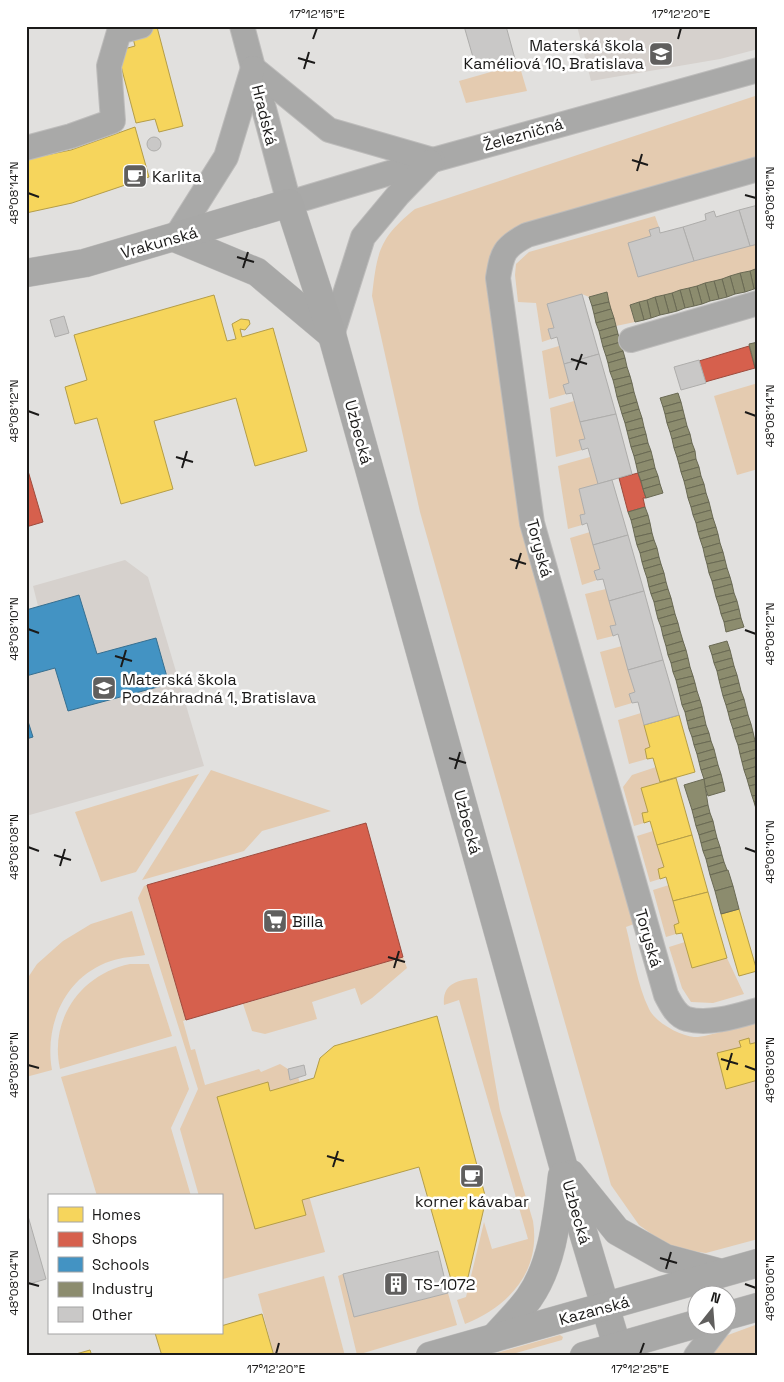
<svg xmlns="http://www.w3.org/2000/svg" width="784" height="1382" font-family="'Space Grotesk',sans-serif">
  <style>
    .built { fill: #d6d1cd }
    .green { fill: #e4cbb0 }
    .homes { fill: #f6d55c; stroke: #b49d48 }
    .shops { fill: #d6604d; stroke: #9e4b3d }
    .schools { fill: #4393c3; stroke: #376f90 }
    .industry { fill: #8c8c6e; stroke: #6a6a54 }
    .building { fill: #c9c8c7; stroke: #aeadab }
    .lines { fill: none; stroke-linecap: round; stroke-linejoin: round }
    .street-casing { stroke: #bdbcbb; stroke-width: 26 }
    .secondary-casing { stroke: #bdbcbb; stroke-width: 29 }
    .street { stroke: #a9a9a8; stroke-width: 24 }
    .secondary { stroke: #a8a8a7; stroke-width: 28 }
    .ticks { fill: none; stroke: #1b1a19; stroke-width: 2 }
    .labels { text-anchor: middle; stroke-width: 5; stroke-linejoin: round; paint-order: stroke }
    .poi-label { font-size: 16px; fill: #1b1a19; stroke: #fff; text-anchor: start }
    .street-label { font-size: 16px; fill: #1b1a19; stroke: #fff }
    .neatline { fill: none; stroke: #1b1a19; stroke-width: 2 }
    .ticks-label { font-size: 12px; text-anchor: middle; fill: #1b1a19 }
  </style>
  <rect width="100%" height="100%" fill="#e1e0de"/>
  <g class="built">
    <polygon points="577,26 758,26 758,49 720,59 591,81"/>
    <polygon points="125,560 148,577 204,766 26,816 26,610 38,606 33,586"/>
  </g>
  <g class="green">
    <polygon points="519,64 527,91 466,103 459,81"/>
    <path d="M758,95v63l-236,67c-24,10 -33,26 -34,52l146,647 -8,3c7,27 11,57 23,82 6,13 31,27 45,28 11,1 50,-12 64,-16v218l-52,14 -43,-6 -3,-7 -21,-15 -28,-40 -191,-673 -48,-216c5,-44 7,-58 43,-87z"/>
    <polygon points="655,216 659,227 649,230 651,236 629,243 638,277 758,243 758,269 630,305 635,322 616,326 606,292 589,297 582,294 547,304 554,328 548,329 551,339 542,342 536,303 518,302 515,275 516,264 529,252"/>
    <polygon points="559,346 569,383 564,385 566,394 549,399 542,351"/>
    <polygon points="758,383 758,469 737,475 714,396"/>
    <polygon points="574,401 585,439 579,440 582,450 556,457 550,408"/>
    <polygon points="590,457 598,484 579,489 585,514 580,515 582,525 568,529 558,466"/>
    <polygon points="590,532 600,569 594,571 597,580 582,585 570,538"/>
    <polygon points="606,589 616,625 610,626 613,636 597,640 585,594"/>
    <polygon points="622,646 635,692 629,694 632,703 615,708 600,652"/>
    <polygon points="641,713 650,747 645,750 647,759 629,764 618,720"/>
    <polygon points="656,767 660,782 641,788 648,812 642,813 644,823 634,826 623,787 632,775"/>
    <polygon points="211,770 331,811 262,831 244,851 142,880"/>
    <polygon points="199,774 136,872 101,882 75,812"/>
    <polygon points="653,831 664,867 658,869 660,879 650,882 637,836"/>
    <polygon points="147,885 186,1020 183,1021 191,1050 195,1049 205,1085 259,1069 261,1072 280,1064 288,1069 290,1079 298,1077 305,1099 274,1102 268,1082 218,1097 300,1195 304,1178 325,1252 223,1279 221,1196 199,1196 180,1129 198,1089 138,898 144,886"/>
    <polygon points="669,885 679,923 674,925 676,934 666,937 653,890"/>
    <path d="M132,911l13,44c-11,2 -23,2 -34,6 -46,15 -67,64 -59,109l-26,7 1,-98 10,-15 26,-23 28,-17z"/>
    <polygon points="685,942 692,968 727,958 744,994 713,1003 691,1002 682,988 669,947"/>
    <polygon points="403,957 407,968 372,998 361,1005 355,988 312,1002 317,1019 265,1034 252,1031 243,1004"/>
    <path d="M130,964h19l23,72 -112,33c-11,-50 21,-95 70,-105z"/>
    <path d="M477,978l23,132 33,111c8,51 -24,85 -68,103l-8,-24 9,-3 18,-75 8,27 36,-10 -69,-239 -15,5c-2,-22 14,-25 33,-27z"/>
    <polygon points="176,1046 189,1089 171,1128 191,1196 97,1196 61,1077"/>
    <polygon points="343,1274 354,1317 448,1293 457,1325 357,1355 338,1276"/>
    <polygon points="324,1276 345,1356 274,1356 258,1294"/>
    <polygon points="758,1324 758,1351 748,1356 705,1356 728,1335"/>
    <polygon points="560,1335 563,1337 562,1340 505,1356 486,1356"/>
  </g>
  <g class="homes">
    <polygon points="157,27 183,126 159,132 155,119 136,123 117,51 135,46 132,34"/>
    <polygon points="135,127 149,177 72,203 26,213 26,159 71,150"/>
    <polygon points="214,295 227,341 236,339 232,324 241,319 249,320 250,324 245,330 240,329 242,337 273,328 307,451 255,466 236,398 154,421 173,489 121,504 97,418 75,424 65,387 87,380 74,335"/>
    <polygon points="679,715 695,772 660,782 653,758 647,759 645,749 650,747 644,725"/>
    <polygon points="676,778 692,835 657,845 650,821 644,823 642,813 648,812 641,788"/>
    <polygon points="692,835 708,892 673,901 666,877 660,879 658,869 664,867 657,845"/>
    <polygon points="708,892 727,958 692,968 682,933 676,934 674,925 679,923 673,901"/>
    <polygon points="739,909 757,971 739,976 721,914"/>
    <polygon points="437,1016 486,1199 466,1286 452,1283 419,1167 302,1200 306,1215 255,1229 217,1097 268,1082 270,1091 314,1078 320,1058 334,1046"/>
    <polygon points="749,1038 750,1044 758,1042 758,1080 726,1089 717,1053 741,1047 739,1041"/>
    <polygon points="262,1314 274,1356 162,1356 155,1333 221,1333 221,1326"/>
    <polygon points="90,1350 92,1356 69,1356"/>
  </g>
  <g class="shops">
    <polygon points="749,346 755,368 705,382 699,361"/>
    <polygon points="26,464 43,522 26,527"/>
    <polygon points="638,473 646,498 643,498 645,507 628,512 619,478"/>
    <polygon points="366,823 403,957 186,1020 147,885"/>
  </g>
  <g class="schools">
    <polygon points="79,595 97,654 156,638 169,684 68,711 55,668 26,676 26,610"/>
    <polygon points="26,715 33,737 26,739"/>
  </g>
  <g class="industry">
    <polygon points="758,268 758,288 754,289 750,271"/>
    <polygon points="750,271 754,289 745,292 740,273"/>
    <polygon points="740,273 745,292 735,294 730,276"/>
    <polygon points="730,276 735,294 727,297 722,279"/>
    <polygon points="722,279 727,297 719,299 714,281"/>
    <polygon points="714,281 719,299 710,301 705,283"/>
    <polygon points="705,283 710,301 702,304 697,286"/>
    <polygon points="697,286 702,304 694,306 689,288"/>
    <polygon points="689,288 694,306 685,308 680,290"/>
    <polygon points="680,290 685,308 677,311 672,293"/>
    <polygon points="607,292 609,302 592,306 589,297"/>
    <polygon points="672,293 677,311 669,313 664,295"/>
    <polygon points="664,295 669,313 660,315 655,297"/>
    <polygon points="655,297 660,315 651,318 647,300"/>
    <polygon points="647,300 651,318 644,320 639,302"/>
    <polygon points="609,302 611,309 594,314 592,306"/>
    <polygon points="639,302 644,320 635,322 630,305"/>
    <polygon points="611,309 614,318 596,323 594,314"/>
    <polygon points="614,318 616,326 599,331 596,323"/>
    <polygon points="616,326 618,334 601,339 599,331"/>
    <polygon points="618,334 621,342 603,347 601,339"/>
    <polygon points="621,342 623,351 606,356 603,347"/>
    <polygon points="758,342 758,370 756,371 749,344"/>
    <polygon points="623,351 625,358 608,363 606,356"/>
    <polygon points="625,358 627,367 610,372 608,363"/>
    <polygon points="627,367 630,376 613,380 610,372"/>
    <polygon points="630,376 632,383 615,388 613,380"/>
    <polygon points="632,383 634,392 617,397 615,388"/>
    <polygon points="634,392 637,402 620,407 617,397"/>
    <polygon points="678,393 681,402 663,407 660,398"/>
    <polygon points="637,402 639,409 622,414 620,407"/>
    <polygon points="681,402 683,410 665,414 663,407"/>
    <polygon points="639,409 642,418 625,423 622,414"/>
    <polygon points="683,410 685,418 667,423 665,414"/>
    <polygon points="642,418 644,427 627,431 625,423"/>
    <polygon points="685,418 687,426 670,432 667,423"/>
    <polygon points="687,426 690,434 672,439 670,432"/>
    <polygon points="644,427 646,434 629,439 627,431"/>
    <polygon points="646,434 648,443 631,447 629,439"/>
    <polygon points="690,434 692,443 674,448 672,439"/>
    <polygon points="648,443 651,451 634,456 631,447"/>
    <polygon points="692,443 695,451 677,457 674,448"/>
    <polygon points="651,451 653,459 636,464 634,456"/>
    <polygon points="695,451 696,459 679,464 677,457"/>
    <polygon points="653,459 655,468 638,473 636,464"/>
    <polygon points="696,459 699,467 681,472 679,464"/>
    <polygon points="699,467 701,476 684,481 681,472"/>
    <polygon points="655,468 658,476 641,481 638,473"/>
    <polygon points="658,476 660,484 643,489 641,481"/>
    <polygon points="701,476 704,484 686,489 684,481"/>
    <polygon points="660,484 663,493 646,498 643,489"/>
    <polygon points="704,484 706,493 688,498 686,489"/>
    <polygon points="706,493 709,502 691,507 688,498"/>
    <polygon points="709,502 711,510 693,515 691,507"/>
    <polygon points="645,507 648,515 631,520 628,512"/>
    <polygon points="711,510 713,518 696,523 693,515"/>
    <polygon points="648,515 650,523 633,528 631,520"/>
    <polygon points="713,518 716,527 698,532 696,523"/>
    <polygon points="650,523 652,533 635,537 633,528"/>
    <polygon points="716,527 718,534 700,539 698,532"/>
    <polygon points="652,533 654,540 637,545 635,537"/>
    <polygon points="718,534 720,543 703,548 700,539"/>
    <polygon points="654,540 657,548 640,553 637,545"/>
    <polygon points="720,543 723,552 705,557 703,548"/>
    <polygon points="657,548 659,557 642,562 640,553"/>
    <polygon points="723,552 725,560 707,564 705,557"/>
    <polygon points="659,557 661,564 644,569 642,562"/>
    <polygon points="725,560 727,568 709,573 707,564"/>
    <polygon points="661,564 664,573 647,578 644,569"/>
    <polygon points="727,568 730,577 712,581 709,573"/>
    <polygon points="664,573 666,582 649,587 647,578"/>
    <polygon points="730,577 732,584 714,589 712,581"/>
    <polygon points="666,582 668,589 651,594 649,587"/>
    <polygon points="732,584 734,593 716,597 714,589"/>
    <polygon points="668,589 671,598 654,602 651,594"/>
    <polygon points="734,593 737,601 719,606 716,597"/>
    <polygon points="671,598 673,606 656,611 654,602"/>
    <polygon points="737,601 739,609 721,614 719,606"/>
    <polygon points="673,606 675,614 658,619 656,611"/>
    <polygon points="739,609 741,618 724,622 721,614"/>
    <polygon points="675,614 678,623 661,627 658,619"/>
    <polygon points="741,618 744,627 726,632 724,622"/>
    <polygon points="678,623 680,631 663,636 661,627"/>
    <polygon points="680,631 683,641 666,646 663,636"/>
    <polygon points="683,641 686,650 668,655 666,646"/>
    <polygon points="727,641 730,650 712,655 709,646"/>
    <polygon points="686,650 688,658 671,663 668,655"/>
    <polygon points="730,650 732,658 714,663 712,655"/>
    <polygon points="688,658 690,667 673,672 671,663"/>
    <polygon points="732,658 734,666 717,671 714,663"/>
    <polygon points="734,666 737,675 719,680 717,671"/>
    <polygon points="690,667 693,676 676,680 673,672"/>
    <polygon points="737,675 739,683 721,688 719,680"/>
    <polygon points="693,676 695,683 678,688 676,680"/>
    <polygon points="695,683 697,691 680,696 678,688"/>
    <polygon points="739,683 741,691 723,696 721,688"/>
    <polygon points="697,691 700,700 682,705 680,696"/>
    <polygon points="741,691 744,699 726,705 723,696"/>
    <polygon points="744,699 746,707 728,712 726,705"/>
    <polygon points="700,700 702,707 685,712 682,705"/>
    <polygon points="702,707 704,716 687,721 685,712"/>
    <polygon points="746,707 748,715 730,720 728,712"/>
    <polygon points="748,715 751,724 733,729 730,720"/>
    <polygon points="704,716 706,725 689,729 687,721"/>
    <polygon points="751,724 753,732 735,737 733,729"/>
    <polygon points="706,725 709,733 692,737 689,729"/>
    <polygon points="753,732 755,741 738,745 735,737"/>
    <polygon points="709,733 711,741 694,745 692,737"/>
    <polygon points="711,741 714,749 697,754 694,745"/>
    <polygon points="755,741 757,749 740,754 738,745"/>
    <polygon points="714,749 716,757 699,762 697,754"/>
    <polygon points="757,749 758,757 742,762 740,754"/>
    <polygon points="716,757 718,765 701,770 699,762"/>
    <polygon points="758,757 758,766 744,770 742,762"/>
    <polygon points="718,765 721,774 704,779 701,770"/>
    <polygon points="758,766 758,775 747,779 744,770"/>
    <polygon points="721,774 723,782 705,787 704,779"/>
    <polygon points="758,775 758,784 749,786 747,779"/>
    <polygon points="704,779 708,805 692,810 684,785"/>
    <polygon points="723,782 725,791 708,796 705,787"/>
    <polygon points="758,784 758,795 752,796 749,786"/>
    <polygon points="758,795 758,801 754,802 752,796"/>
    <polygon points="758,801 758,812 757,812 754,802"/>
    <polygon points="708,805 710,813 694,818 692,810"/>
    <polygon points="710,813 713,821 696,826 694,818"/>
    <polygon points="713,821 715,830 699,835 696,826"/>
    <polygon points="715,830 717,838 701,843 699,835"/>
    <polygon points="717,838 720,847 703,851 701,843"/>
    <polygon points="720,847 722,855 706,859 703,851"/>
    <polygon points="722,855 724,862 708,867 706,859"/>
    <polygon points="724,862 727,870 710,875 708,867"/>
    <polygon points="728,870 733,886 715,891 710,875"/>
    <polygon points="733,886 739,909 721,914 715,891"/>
  </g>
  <g class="building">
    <polygon points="464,26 506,26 515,59 477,71"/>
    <circle cx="154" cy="144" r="7"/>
    <polygon points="758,205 758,244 750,246 739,210"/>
    <polygon points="739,210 750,246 694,261 683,227 706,220 705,214 714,211 716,217"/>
    <polygon points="659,227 660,233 683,227 694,261 638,277 628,243 651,236 649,230"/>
    <polygon points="582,294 599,354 564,364 557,337 551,339 548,329 554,328 547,304"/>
    <polygon points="64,316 69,333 55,337 50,320"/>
    <polygon points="599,354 616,414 580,422 572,393 566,394 563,385 569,383 564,364"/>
    <polygon points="699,360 706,383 681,390 674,367"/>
    <polygon points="616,414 632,474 598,484 588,448 582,450 579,440 585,439 580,422"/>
    <polygon points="612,480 628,535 593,545 587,523 582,525 580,515 585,514 579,489"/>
    <polygon points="628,535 644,591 609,601 603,579 597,580 594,571 600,569 593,545"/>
    <polygon points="644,591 663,660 628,670 618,634 613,636 610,626 616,625 609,601"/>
    <polygon points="663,660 679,715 644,725 638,702 632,703 629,694 635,692 628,670"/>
    <polygon points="304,1065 306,1075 290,1080 288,1069"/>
    <polygon points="26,1209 46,1279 26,1285"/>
    <polygon points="438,1251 448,1293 354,1317 343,1274"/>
  </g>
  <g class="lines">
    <defs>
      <g id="street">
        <polyline points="242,26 289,203 433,160 758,70"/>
        <polyline points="253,68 329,130 433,160"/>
        <polyline points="26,148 71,136 113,121 109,66 119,32 141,26"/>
        <path d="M758,169l-231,66c-23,12 -25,18 -29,43l34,245 134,472c5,9 10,21 21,24 22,6 50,-3 71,-9"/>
        <polyline points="175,238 226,157 253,68"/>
        <polyline points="332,335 363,237 398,195 430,162"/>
        <polyline points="631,340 758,303"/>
        <polyline points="696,1356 720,1324"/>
      </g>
      <g id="secondary">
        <polyline points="175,238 257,272 332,335"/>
        <polyline points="26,273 85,263 289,203 332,335 563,1165 617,1346"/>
        <polyline points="571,1174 617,1231 665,1258 721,1273"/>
        <polyline points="726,1316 758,1307"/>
        <path d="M494,1338c11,-13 25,-26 35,-40 24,-34 28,-81 33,-122"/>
        <polyline points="430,1356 758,1263"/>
        <polyline points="584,1356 696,1324"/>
      </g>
    </defs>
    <use href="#street" class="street-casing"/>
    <use href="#secondary" class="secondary-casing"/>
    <use href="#street" class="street"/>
    <use href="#secondary" class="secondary"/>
  </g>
  <path class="ticks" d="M313,39l4,-11M678,39l3,-11M298,58l17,5M304,69l5,-17M632,160l16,5M637,171l5,-17M28,193l11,4M745,195l11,3M237,257l17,5M243,268l5,-16M571,359l16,5M576,370l6,-16M28,411l11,4M745,412l11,4M176,457l17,5M182,468l5,-17M510,559l16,5M516,569l5,-16M28,629l11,4M745,630l11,4M115,656l17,5M121,667l5,-17M449,758l17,5M455,769l5,-17M28,847l11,4M745,848l11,4M54,855l17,5M60,866l5,-17M388,957l17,5M394,968l5,-17M721,1059l17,5M28,1065l11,3M745,1066l11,4M727,1070l5,-17M327,1156l17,5M333,1167l5,-16M660,1258l17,5M666,1269l5,-17M28,1283l11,3M745,1284l11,4M276,1354l3,-11M640,1354l4,-11"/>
  <defs>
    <symbol id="school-square" viewBox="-11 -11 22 22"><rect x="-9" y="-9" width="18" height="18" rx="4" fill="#605f5e" stroke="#fff"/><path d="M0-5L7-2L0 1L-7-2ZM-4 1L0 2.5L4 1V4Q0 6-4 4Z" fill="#fff"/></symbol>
    <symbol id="cafe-square" viewBox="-11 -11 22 22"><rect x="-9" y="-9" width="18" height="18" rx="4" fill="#605f5e" stroke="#fff"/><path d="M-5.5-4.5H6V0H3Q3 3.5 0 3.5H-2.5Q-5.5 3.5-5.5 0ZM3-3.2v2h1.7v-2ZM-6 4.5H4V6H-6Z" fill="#fff"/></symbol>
    <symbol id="supermarket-square" viewBox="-11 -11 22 22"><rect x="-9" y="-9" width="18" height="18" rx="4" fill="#605f5e" stroke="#fff"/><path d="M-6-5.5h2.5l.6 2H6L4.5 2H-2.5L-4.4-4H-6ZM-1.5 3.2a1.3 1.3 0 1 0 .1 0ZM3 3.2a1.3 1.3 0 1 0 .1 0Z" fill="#fff"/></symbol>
    <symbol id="building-square" viewBox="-11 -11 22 22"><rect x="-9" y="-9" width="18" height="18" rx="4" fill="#605f5e" stroke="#fff"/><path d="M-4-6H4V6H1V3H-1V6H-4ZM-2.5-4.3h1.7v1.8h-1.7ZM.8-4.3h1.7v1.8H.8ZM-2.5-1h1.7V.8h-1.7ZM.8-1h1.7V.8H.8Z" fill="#fff"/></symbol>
  </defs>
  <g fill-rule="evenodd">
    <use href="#school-square" x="647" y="40" width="28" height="28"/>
    <use href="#cafe-square" x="121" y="162" width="28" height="28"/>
    <use href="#school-square" x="90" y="674" width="28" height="28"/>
    <use href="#supermarket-square" x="261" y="907" width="28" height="28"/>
    <use href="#cafe-square" x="458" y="1162" width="28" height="28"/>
    <use href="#building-square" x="382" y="1270" width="28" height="28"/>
  </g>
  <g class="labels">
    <g class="poi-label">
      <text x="644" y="51" text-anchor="end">Materská škola<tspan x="644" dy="18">Kaméliová 10, Bratislava</tspan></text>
      <text x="152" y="182">Karlita</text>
      <text x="122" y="685">Materská škola<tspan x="122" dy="18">Podzáhradná 1, Bratislava</tspan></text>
      <text x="292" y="927">Billa</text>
      <text x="472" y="1207" text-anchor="middle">korner kávabar</text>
      <text x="414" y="1290">TS-1072</text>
    </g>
    <g class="street-label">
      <text transform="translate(265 115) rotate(76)" y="6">Hradská</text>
      <text transform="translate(523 134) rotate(-16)" y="6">Železničná</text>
      <text transform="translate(159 242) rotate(-16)" y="6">Vrakunská</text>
      <text transform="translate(359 432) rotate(75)" y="6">Uzbecká</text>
      <text transform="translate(540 548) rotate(75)" y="6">Toryská</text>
      <text transform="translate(468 822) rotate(75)" y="6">Uzbecká</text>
      <text transform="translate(649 938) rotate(74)" y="6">Toryská</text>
      <text transform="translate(577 1212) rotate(74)" y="6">Uzbecká</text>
      <text transform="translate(594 1310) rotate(-15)" y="6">Kazanská</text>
    </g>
  </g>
  <rect width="784" height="1382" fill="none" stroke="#ffffff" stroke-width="55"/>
  <rect x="48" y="1194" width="175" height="140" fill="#ffffff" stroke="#a4a3a3"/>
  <rect x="58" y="1207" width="25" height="15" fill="#f6d55c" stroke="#a4a3a3"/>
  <text x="92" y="1220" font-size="15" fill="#1b1a19">Homes</text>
  <rect x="58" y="1232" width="25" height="15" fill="#d6604d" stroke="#a4a3a3"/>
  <text x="92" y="1244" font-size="15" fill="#1b1a19">Shops</text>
  <rect x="58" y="1257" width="25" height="15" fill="#4393c3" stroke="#a4a3a3"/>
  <text x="92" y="1270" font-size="15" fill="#1b1a19">Schools</text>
  <rect x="58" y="1282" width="25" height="15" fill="#8c8c6e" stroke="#a4a3a3"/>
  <text x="92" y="1294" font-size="15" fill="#1b1a19">Industry</text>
  <rect x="58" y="1307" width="25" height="15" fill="#c9c8c7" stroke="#a4a3a3"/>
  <text x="92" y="1320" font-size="15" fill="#1b1a19">Other</text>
  <g transform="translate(712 1310) rotate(17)"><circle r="24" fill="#ffffff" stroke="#a4a3a3"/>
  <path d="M0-4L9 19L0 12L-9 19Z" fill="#605f5e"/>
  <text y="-8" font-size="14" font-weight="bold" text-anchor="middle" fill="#1b1a19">N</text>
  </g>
  <rect x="28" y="28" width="728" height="1326" class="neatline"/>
  <g class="ticks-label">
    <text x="317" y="18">17°12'15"E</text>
    <text x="681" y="18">17°12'20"E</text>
    <text transform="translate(14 193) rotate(-90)" y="4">48°08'14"N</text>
    <text transform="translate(770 198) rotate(-90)" y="4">48°08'16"N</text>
    <text transform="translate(14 411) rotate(-90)" y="4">48°08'12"N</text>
    <text transform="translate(770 416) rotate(-90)" y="4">48°08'14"N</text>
    <text transform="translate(14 629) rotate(-90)" y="4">48°08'10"N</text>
    <text transform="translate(770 634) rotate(-90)" y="4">48°08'12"N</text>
    <text transform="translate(14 847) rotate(-90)" y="4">48°08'08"N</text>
    <text transform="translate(770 852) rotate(-90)" y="4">48°08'10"N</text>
    <text transform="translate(14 1065) rotate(-90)" y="4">48°08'06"N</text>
    <text transform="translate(770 1070) rotate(-90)" y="4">48°08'08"N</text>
    <text transform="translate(14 1283) rotate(-90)" y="4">48°08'04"N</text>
    <text transform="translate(770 1288) rotate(-90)" y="4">48°08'06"N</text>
    <text x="276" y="1373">17°12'20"E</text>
    <text x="640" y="1373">17°12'25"E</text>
  </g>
</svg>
